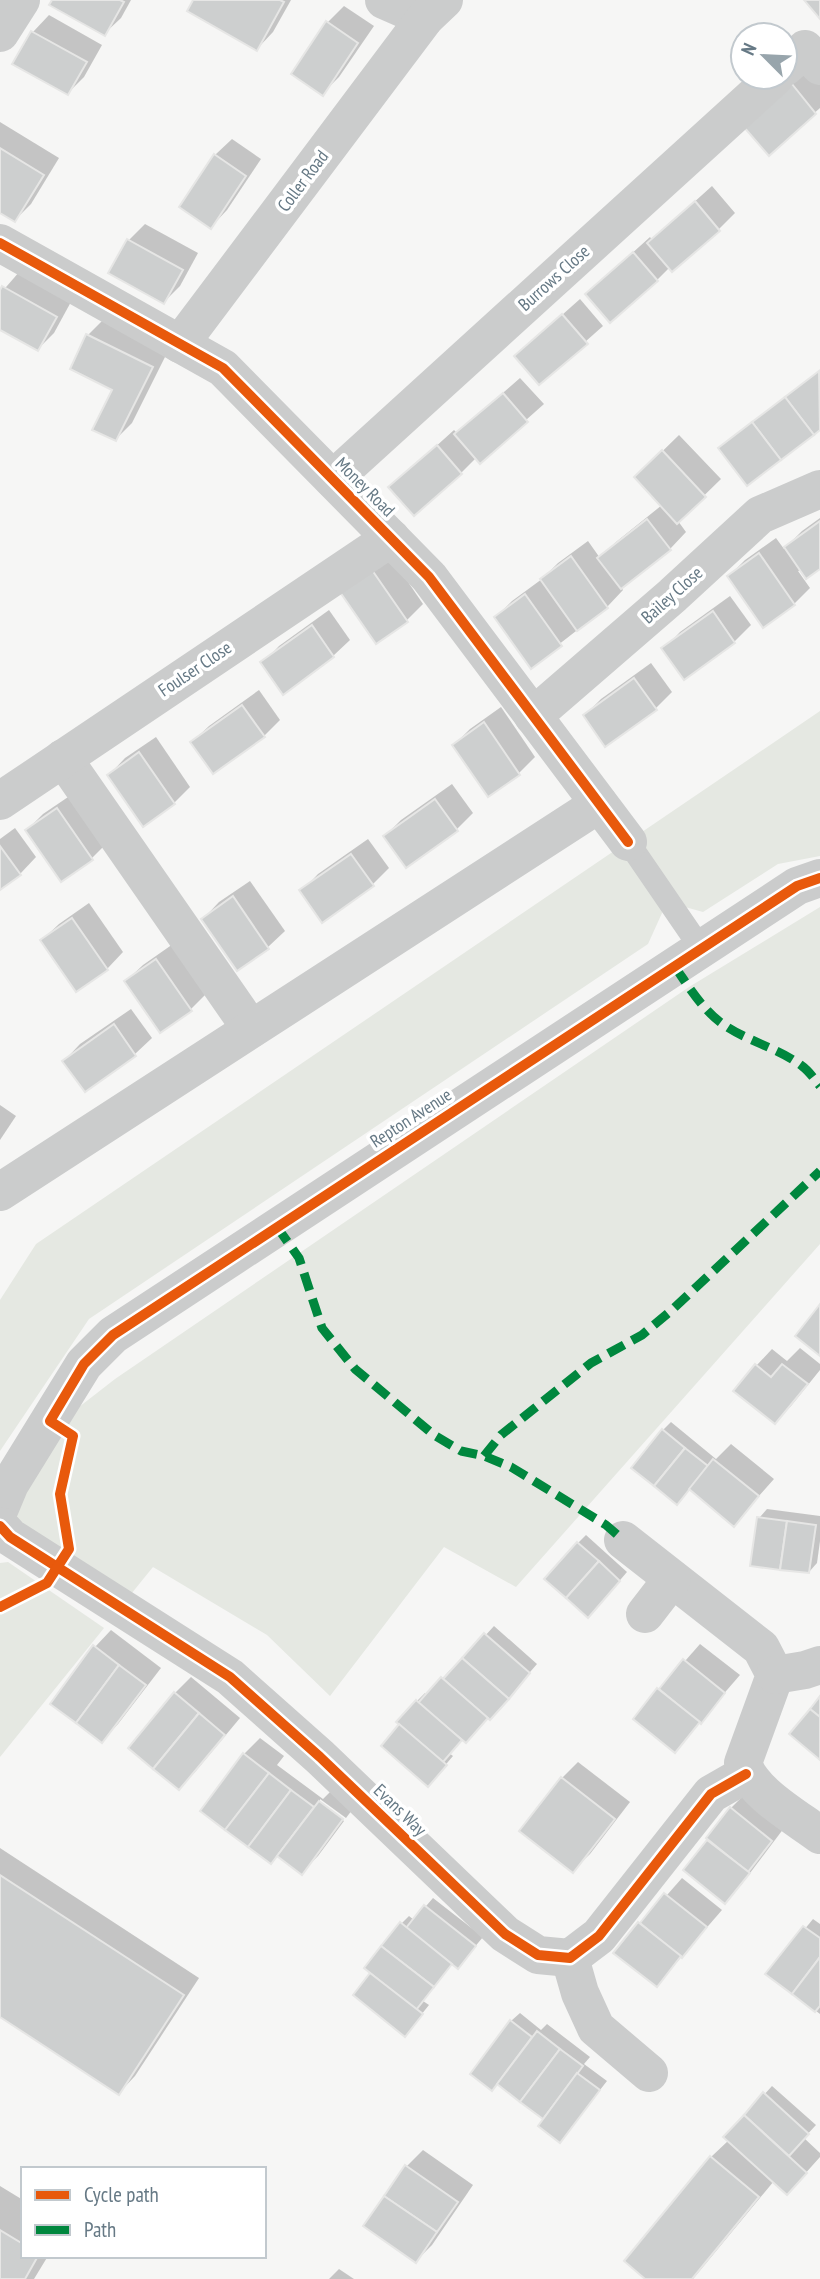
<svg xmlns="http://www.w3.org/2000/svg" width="820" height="2279" font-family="'PT Sans Narrow',sans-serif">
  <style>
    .green { fill: #e5e8e2 }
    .shadow { fill: #0003 }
    .building { fill: #cdcfcf; stroke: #e6e6e5; stroke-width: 2 }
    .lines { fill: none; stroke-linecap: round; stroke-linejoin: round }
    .lane { stroke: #cbcccc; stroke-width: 23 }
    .street { stroke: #cbcccc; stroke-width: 38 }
    .quiet { stroke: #00873e; stroke-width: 9; stroke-dasharray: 18 9; stroke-linecap: butt }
    .cycleway-casing { stroke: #fff; stroke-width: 15 }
    .cycleway { stroke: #e8590c; stroke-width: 10 }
    .labels { text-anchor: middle; stroke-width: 7; stroke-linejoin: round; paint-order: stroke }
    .street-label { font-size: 18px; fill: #667985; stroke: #fff }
  </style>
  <rect width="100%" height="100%" fill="#f6f6f5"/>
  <g class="green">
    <polygon points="820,711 820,856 778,864 703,912 667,902 648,944 89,1319 0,1451 0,1300 36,1244"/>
    <polygon points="820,907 820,1244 516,1587 444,1547 330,1696 267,1635 153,1567 127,1599 21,1534 12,1499 52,1428 115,1379 689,987"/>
    <polygon points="8,1562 104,1628 0,1757 0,1563"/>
  </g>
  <g class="shadow">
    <polygon points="54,0 131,0 121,18 104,34"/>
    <polygon points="195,0 291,0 273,32 257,49"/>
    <polygon points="344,6 374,26 339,77 323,93 293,73 328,22"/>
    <polygon points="49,15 102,45 84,77 68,93 15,64 33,32"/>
    <polygon points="809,69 820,82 820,108 769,153 745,126"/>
    <polygon points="0,122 59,158 31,204 15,220 0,211"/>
    <polygon points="232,139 261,159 227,210 211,227 215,155"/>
    <polygon points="712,186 735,213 719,229 672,270 670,267 657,280 587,294 650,237 652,240"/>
    <polygon points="145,224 198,253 180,286 164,302 111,272 129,240"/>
    <polygon points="20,271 72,300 54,333 38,349 0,328 0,294"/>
    <polygon points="580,299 603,326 539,383 516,356"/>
    <polygon points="104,319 168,351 132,423 116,439 115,389 88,335"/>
    <polygon points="820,370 820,428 747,484 721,448"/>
    <polygon points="520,378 544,404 480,461 477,457 461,473 391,487 454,430 457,433"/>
    <polygon points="679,435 721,479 678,521 686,532 670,549 621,587 623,590 607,607 531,666 496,617 512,601 542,579 558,563 588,541 600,558 616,542 662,505 636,477"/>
    <polygon points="820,518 820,566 798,571 810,588 794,604 729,576 745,560 776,538 784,549 802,531"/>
    <polygon points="389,554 423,604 407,620 376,641 342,592"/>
    <polygon points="730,596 751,625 734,642 684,677 664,649 680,632"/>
    <polygon points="329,610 350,640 333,656 263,663 279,646"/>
    <polygon points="651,663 672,692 656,708 585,715 601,699"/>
    <polygon points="259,690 280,720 264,736 192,742 209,726"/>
    <polygon points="501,707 535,757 519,773 454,745 470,729"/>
    <polygon points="156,737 190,787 174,803 109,775 125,758"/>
    <polygon points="452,784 473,813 456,830 385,836 401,820"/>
    <polygon points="74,793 108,842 91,859 27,830 43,814"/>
    <polygon points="15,828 36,857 20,874 0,888 0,839"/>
    <polygon points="368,839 389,868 373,884 302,891 318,874"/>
    <polygon points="250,881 285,931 268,947 238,968 203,919 219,902"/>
    <polygon points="89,903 123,952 107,969 77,990 42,940 59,924"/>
    <polygon points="173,944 207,993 191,1009 160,1030 126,981 143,965"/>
    <polygon points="131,1009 152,1038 135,1054 85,1090 64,1061 80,1044"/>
    <polygon points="0,1105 16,1116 0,1140"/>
    <polygon points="800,1348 820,1364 820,1370 791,1406 775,1422 756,1366 772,1349 787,1361"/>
    <polygon points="671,1422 716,1459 731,1444 774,1479 734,1524 663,1430"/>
    <polygon points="767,1509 820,1516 820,1541 817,1563 809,1572 759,1518"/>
    <polygon points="586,1535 627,1572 596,1608 578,1543"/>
    <polygon points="494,1626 537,1664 498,1709 462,1738 449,1753 453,1756 436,1776 417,1701 425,1693 427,1695 450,1670 452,1672"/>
    <polygon points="111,1630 161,1668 118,1724 102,1741 95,1647"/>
    <polygon points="700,1644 740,1675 675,1750 635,1718"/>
    <polygon points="191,1677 240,1718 195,1772 179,1788 175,1693"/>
    <polygon points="260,1738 284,1756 277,1765 323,1799 337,1785 358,1802 346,1818 320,1799 320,1803 344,1821 318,1856 302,1872 278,1854 244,1754"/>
    <polygon points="578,1762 630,1802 590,1854 573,1870 562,1778"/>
    <polygon points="747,1792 787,1824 741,1885 725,1901 685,1869 731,1808"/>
    <polygon points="0,1848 199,1978 135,2076 119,2093 0,2015"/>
    <polygon points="682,1878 722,1910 657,1985 616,1953"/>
    <polygon points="433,1898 483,1937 458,1967 453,1963 423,2001 429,2005 405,2035 355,1995 373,1972 401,1924 409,1916 414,1920"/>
    <polygon points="813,1919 820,1924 820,2014 768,1974"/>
    <polygon points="520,2013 541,2030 547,2024 590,2057 584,2064 607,2081 560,2141 545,2119 498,2083 511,2021"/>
    <polygon points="772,2086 816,2125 804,2138 820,2153 820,2157 803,2176 774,2181 693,2279 648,2279 711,2157 729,2140 726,2137"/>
    <polygon points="423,2150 473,2185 432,2245 416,2261 365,2226 407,2166"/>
    <polygon points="0,2186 23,2200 23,2256 48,2256 34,2279 0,2279"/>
    <polygon points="339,2269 354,2279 329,2279"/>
  </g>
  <g class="building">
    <polygon points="52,0 120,0 124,2 105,36 49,5"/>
    <polygon points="193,0 280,0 284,2 257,51 187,11"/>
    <polygon points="804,0 820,0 820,19"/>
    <polygon points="326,21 358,43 323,96 291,74"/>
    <polygon points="31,31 87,62 68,95 12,64"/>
    <polygon points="792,84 816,114 769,156 743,126"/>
    <polygon points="0,148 44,175 15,222 0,213"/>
    <polygon points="214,154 246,176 211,229 179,207"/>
    <polygon points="695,201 720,231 672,272 647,243"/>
    <polygon points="127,239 183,270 164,304 108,273"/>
    <polygon points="633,252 658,281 610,323 585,294"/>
    <polygon points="2,286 57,317 38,351 0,330 0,290"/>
    <polygon points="562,314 588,344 539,385 514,356"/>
    <polygon points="86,334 153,367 116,441 92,430 112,390 70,369"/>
    <polygon points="819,371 820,430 814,435 785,397"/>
    <polygon points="503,393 528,422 480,464 454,434"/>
    <polygon points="785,397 814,435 781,460 752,422"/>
    <polygon points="752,422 781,460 747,486 718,448"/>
    <polygon points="437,445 462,474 414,516 388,487"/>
    <polygon points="662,450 706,497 677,524 634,477"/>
    <polygon points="647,519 671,550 621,589 597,558"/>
    <polygon points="820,521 820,569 806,579 784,547"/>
    <polygon points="759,553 795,605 763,628 727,576"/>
    <polygon points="571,556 608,608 577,631 540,579"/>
    <polygon points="372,570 408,622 376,644 340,592"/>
    <polygon points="525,594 562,646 531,669 494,617"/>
    <polygon points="713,611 735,643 684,680 661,648"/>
    <polygon points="312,625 334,657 283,695 260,662"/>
    <polygon points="634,678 657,710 605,747 583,715"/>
    <polygon points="242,705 265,737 213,774 190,742"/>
    <polygon points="484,722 520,775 488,797 452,745"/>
    <polygon points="139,752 175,804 143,827 107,775"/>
    <polygon points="435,799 458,831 406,868 383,836"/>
    <polygon points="57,808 93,860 61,882 25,830"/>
    <polygon points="0,846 21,875 0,890"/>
    <polygon points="351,854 374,886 322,923 299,890"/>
    <polygon points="233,896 269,949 237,971 201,919"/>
    <polygon points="72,918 108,970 76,992 40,940"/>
    <polygon points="156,959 192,1011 160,1033 124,981"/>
    <polygon points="114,1024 136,1056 85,1092 62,1061"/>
    <polygon points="820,1304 820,1356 795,1336"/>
    <polygon points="755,1364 771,1377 782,1364 808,1384 775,1424 733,1391"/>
    <polygon points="662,1429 685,1448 654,1486 631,1468"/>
    <polygon points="685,1448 708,1466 677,1505 654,1486"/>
    <polygon points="713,1459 759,1496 734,1527 689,1489"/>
    <polygon points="757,1517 787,1521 780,1570 750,1566"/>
    <polygon points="787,1521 816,1525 809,1573 780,1570"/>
    <polygon points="577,1542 599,1561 566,1598 544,1579"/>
    <polygon points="599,1561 620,1581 588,1618 566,1598"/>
    <polygon points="484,1633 530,1673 509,1699 462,1658"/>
    <polygon points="93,1645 119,1665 76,1723 50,1704"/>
    <polygon points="462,1658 509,1699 490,1720 443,1679"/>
    <polygon points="683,1659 725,1693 701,1724 659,1689"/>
    <polygon points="119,1665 146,1685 102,1743 76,1723"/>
    <polygon points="441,1677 488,1718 466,1743 418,1703"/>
    <polygon points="657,1688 700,1722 675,1753 633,1719"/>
    <polygon points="174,1692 199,1713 153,1769 128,1748"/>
    <polygon points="820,1696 820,1717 810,1709"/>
    <polygon points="416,1700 462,1740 443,1762 396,1722"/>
    <polygon points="810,1709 820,1717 820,1760 789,1734"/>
    <polygon points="199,1713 225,1735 179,1790 153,1769"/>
    <polygon points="399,1724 447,1765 428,1787 381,1746"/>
    <polygon points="243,1753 269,1773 225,1830 200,1811"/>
    <polygon points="269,1773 291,1790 248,1847 225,1830"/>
    <polygon points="561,1777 615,1819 573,1873 519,1831"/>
    <polygon points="291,1790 314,1807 271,1864 248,1847"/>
    <polygon points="319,1801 343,1819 302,1875 277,1856"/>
    <polygon points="730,1807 772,1841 748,1872 706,1838"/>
    <polygon points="707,1840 750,1873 725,1904 683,1870"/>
    <polygon points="0,1875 184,1995 119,2095 0,2017"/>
    <polygon points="664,1893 707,1927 682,1958 640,1923"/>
    <polygon points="424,1905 476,1946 458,1969 406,1928"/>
    <polygon points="400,1922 452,1964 434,1987 381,1946"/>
    <polygon points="638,1922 681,1956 657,1987 613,1953"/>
    <polygon points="803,1926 820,1938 820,1957 792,1994 765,1974"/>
    <polygon points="381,1946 434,1987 416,2010 364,1968"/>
    <polygon points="820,1957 820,2006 815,2012 792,1994"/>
    <polygon points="370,1973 423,2014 405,2037 353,1995"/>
    <polygon points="510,2020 532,2037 492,2091 470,2074"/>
    <polygon points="537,2031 560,2049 520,2102 497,2084"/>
    <polygon points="560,2049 583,2066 543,2119 520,2102"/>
    <polygon points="577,2073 600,2090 560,2143 538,2126"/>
    <polygon points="763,2092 809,2134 789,2156 744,2115"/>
    <polygon points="744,2115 807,2173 787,2195 723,2137"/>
    <polygon points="710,2156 759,2197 692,2279 645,2279 624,2261"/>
    <polygon points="405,2165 458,2202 437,2232 384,2196"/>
    <polygon points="384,2196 437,2232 416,2263 363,2226"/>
    <polygon points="0,2230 23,2244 23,2256 38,2256 25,2279 0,2279"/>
  </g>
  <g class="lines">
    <polyline class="lane" points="628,842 702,950"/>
    <g class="street">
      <polyline points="384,0 425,18"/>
      <polyline points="0,33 21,0"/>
      <polyline points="785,67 805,49 820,66"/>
      <polyline points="0,243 223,368 429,577 628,842"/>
      <polyline points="180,344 425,18 444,0"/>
      <polyline points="333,479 775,77"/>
      <polyline points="533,716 673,595 760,515 820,489"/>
      <polyline points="63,758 251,1029"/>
      <polyline points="0,801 391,538"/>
      <polyline points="0,1192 599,804"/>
      <polyline points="0,1508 10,1484 84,1364 113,1335 797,886 820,878"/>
      <polyline points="0,1526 10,1537 230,1677 320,1757 505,1934 538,1955 570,1958 599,1936 711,1794 746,1774"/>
      <path d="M623,1540l138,108 14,27 -32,88c8,29 53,54 77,72"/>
      <polyline points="645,1614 672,1579"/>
      <polyline points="775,1675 805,1670 820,1665"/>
      <polyline points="570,1958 580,1993 596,2028 649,2073"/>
    </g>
    <g class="quiet">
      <path d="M675,967c14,20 26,40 45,55 25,19 57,25 82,44 7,5 13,14 18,20"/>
      <polyline points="277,1227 299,1258 322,1328 355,1369 434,1435 461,1451 484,1456 511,1467 606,1525 623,1540"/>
      <polyline points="484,1456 501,1435 591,1363 642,1335 673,1309 820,1171"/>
    </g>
    <defs>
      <g id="cycleway">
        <polyline points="0,243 223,368 429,577 628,842"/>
        <polyline points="0,1526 10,1537 230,1677 320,1757 505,1934 538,1955 570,1958 599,1936 711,1794 746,1774"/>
        <polyline points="0,1607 47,1583 69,1549 60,1494 73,1436 50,1421 84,1364 113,1335 797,886 820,878"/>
      </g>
    </defs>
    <use href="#cycleway" class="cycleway-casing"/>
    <use href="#cycleway" class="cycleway"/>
  </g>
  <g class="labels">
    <g class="street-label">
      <text transform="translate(303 181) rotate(-53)" y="6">Coller Road</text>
      <text transform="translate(554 278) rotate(-42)" y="6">Burrows Close</text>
      <text transform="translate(365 487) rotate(45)" y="6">Money Road</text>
      <text transform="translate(672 595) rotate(-42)" y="6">Bailey Close</text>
      <text transform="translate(195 669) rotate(-34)" y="6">Foulser Close</text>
      <text transform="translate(411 1118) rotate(-33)" y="6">Repton Avenue</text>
      <text transform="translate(400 1810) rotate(44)" y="6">Evans Way</text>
    </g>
  </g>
  <rect x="21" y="2167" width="245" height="91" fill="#ffffff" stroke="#c2c9ce" stroke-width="2"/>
  <rect x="35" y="2190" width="35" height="10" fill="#e8590c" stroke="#c2c9ce" stroke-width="2"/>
  <text x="84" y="2202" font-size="21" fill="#667985">Cycle path</text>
  <rect x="35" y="2225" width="35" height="10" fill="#00873e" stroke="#c2c9ce" stroke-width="2"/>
  <text x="84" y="2237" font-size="21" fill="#667985">Path</text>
  <g transform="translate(764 56) rotate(294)"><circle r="33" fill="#ffffff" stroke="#c2c9ce" stroke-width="2"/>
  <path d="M0-5L12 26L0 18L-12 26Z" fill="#98a5ac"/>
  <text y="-10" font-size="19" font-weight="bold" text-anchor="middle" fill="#667985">N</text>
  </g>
</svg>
